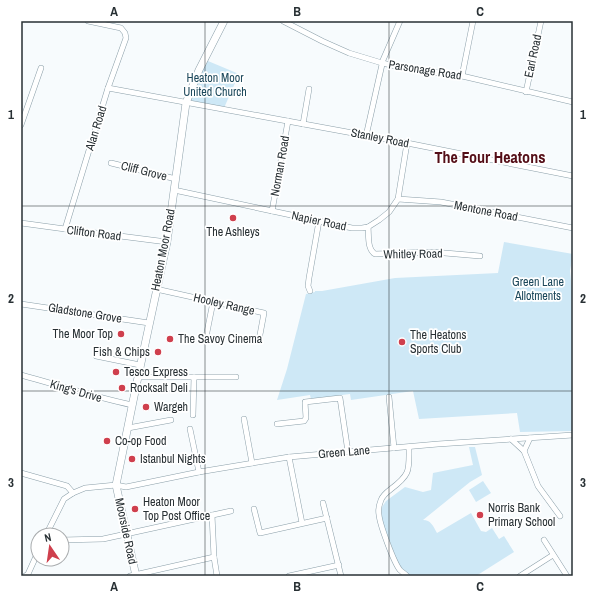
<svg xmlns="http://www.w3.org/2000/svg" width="594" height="597" font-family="'Archivo Narrow',sans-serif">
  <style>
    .green { fill: #cee8f6 }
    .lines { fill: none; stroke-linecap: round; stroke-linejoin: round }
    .street-casing { stroke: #8b9fa9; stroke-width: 6 }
    .secondary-casing { stroke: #8b9fa9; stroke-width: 8 }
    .street { stroke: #fff; stroke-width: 5 }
    .secondary { stroke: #fff; stroke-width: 7 }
    .grid { fill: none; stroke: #283034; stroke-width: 1; stroke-opacity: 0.55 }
    .poi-dot { fill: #cf3f4d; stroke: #fff; stroke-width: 1.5 }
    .labels { text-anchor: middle; stroke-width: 3.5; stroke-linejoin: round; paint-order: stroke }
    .street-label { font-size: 12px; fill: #283034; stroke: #fff }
    .park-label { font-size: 12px; fill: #1b475a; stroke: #fff }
    .poi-label { font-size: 12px; fill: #283034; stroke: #fff; text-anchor: start }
    .district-label { font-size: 16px; font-weight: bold; fill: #540e17; stroke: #fff }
    .neatline { fill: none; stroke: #283034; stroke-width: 1.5 }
    .grid-label { font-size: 13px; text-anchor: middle; font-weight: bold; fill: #283034 }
  </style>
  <rect width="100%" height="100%" fill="#f7fbfd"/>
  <g class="green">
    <polygon points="208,61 239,74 224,108 189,100 200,73"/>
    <polygon points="504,242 573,254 570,271 573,299 573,431 520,432 517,413 419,419 413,391 351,400 350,394 311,399 310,395 277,400 287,369 306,294 315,292 315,291 322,291 395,278 498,273"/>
    <path d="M469,447h6l7,28 -12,7 -47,38c8,0 10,6 14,13l34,-20 10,18 5,1 6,-4 7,11 5,-3 10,16 -38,24h-65l-9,-6 -4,-7 -16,-42 -1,-6 1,-8 4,-6 19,-14 18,5 8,-2 2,-17 40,-8z"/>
    <polygon points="483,481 491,493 476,502 469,490"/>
  </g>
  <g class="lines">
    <defs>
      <g id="street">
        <polyline points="283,21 322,41 349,53 382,63 409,69 462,76 573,102"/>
        <polyline points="462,76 473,21"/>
        <polyline points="108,88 407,143 573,176"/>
        <polyline points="526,92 541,21"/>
        <polyline points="303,124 309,89"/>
        <polyline points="21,125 41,68"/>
        <polyline points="366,136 383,60 400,21"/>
        <polyline points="111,163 176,179"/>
        <polyline points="174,190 352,228 362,228 368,227 379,220 389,212 398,199 407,143"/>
        <polyline points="398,199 441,202 573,228"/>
        <polyline points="272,211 288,121"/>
        <polyline points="21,223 65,229 167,242"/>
        <path d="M368,227c1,9 -1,22 7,27l58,-2 47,4"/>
        <polyline points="65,229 108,88 126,38 125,33 121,28 88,21"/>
        <polyline points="156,289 264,313 259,340"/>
        <polyline points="310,291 308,286 309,278 319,221"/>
        <polyline points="21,304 149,323"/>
        <polyline points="206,337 213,302"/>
        <polyline points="96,356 140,365"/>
        <path d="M21,375c37,10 73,22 111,30"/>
        <polyline points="138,377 236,377"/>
        <polyline points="389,397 394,448"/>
        <polyline points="193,415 194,377"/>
        <polyline points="244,419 252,463"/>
        <polyline points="277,424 304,421 306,418 305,402 340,398 348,452"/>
        <polyline points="128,428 171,420"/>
        <polyline points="190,429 199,472"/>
        <polyline points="511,439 524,451 538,486 560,516"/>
        <polyline points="524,451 530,438"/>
        <polyline points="289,457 302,523"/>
        <polyline points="21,473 67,486 73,493"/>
        <polyline points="323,503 341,576"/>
        <polyline points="254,509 260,533 327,518"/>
        <polyline points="212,515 214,557 217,576"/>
        <polyline points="46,535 64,499 73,493 85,488 116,485 126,487 199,472 289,457 438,444 573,435"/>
        <polyline points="62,540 103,539 231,511"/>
        <polyline points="544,540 567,576"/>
        <polyline points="25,576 28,574 38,552"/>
        <polyline points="130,576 214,557"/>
        <polyline points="289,576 339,565"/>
        <path d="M407,576c-2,-2 -5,-4 -7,-6 -6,-7 -20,-45 -21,-55 -1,-5 0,-10 2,-15 2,-5 6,-8 10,-11 20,-15 18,-19 18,-42"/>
        <polyline points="520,576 553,555"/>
      </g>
      <polyline id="secondary" points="136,576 116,485 138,377 167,242 186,103 199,70 224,21"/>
    </defs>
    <use href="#street" class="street-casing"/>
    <use href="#secondary" class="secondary-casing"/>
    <use href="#street" class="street"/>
    <use href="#secondary" class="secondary"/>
  </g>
  <path class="grid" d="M205,21v555M389,21v555M21,206h552M21,391h552"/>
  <g class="poi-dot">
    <circle cx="233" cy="218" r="4"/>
    <circle cx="121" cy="334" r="4"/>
    <circle cx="170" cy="339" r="4"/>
    <circle cx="402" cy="342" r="4"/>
    <circle cx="158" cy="352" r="4"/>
    <circle cx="116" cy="372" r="4"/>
    <circle cx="122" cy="388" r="4"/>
    <circle cx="146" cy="407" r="4"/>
    <circle cx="107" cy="441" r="4"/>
    <circle cx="132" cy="459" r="4"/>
    <circle cx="135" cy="509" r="4"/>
    <circle cx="480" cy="515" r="4"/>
  </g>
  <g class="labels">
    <g class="street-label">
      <text transform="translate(533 56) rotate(-78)" y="4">Earl Road</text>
      <text transform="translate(425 70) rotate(9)" y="4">Parsonage Road</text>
      <text transform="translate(96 128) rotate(-73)" y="4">Alan Road</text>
      <text transform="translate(380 138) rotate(11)" y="4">Stanley Road</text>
      <text transform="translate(280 166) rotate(-80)" y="4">Norman Road</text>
      <text transform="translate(144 171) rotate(14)" y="4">Cliff Grove</text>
      <text transform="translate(486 211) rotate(11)" y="4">Mentone Road</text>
      <text transform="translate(319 221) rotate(12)" y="4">Napier Road</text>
      <text transform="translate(94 233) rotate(7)" y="4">Clifton Road</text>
      <text transform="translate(163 250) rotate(-79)" y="4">Heaton Moor Road</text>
      <text transform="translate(413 254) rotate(-1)" y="4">Whitley Road</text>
      <text transform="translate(224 304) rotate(13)" y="4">Hooley Range</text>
      <text transform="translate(85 313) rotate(9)" y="4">Gladstone Grove</text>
      <text transform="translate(76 391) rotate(16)" y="4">King's Drive</text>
      <text transform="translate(344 452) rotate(-5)" y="4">Green Lane</text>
      <text transform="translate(126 531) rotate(78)" y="4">Moorside Road</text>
    </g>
    <g class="park-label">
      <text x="215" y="82">Heaton Moor<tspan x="215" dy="14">United Church</tspan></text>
      <text x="538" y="286">Green Lane<tspan x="538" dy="14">Allotments</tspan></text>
    </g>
    <g class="poi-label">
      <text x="233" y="236" text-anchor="middle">The Ashleys</text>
      <text x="113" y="338" text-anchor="end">The Moor Top</text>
      <text x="410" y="339">The Heatons<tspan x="410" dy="14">Sports Club</tspan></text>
      <text x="178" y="343">The Savoy Cinema</text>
      <text x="150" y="356" text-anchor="end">Fish &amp; Chips</text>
      <text x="124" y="376">Tesco Express</text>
      <text x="130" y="392">Rocksalt Deli</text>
      <text x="154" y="411">Wargeh</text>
      <text x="115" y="445">Co-op Food</text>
      <text x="140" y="463">Istanbul Nights</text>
      <text x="143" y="506">Heaton Moor<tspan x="143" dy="14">Top Post Office</tspan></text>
      <text x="488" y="512">Norris Bank<tspan x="488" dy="14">Primary School</tspan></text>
    </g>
    <g class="district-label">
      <text x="490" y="163">The Four Heatons</text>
    </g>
  </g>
  <rect width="594" height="597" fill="none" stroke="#ffffff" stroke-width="44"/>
  <g transform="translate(50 547) rotate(347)"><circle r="19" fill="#ffffff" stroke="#a9acae"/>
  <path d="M0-3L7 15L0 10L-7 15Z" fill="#cf3f4d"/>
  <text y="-6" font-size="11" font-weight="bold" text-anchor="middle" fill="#283034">N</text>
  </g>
  <rect x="22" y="22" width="550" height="553" class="neatline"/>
  <g class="grid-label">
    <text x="114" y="16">A</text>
    <text x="297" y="16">B</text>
    <text x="480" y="16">C</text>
    <text x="11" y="119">1</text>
    <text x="583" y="119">1</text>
    <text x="11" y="303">2</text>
    <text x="583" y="303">2</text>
    <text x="11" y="487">3</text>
    <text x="583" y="487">3</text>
    <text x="114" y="591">A</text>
    <text x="297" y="591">B</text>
    <text x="480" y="591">C</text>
  </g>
</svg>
